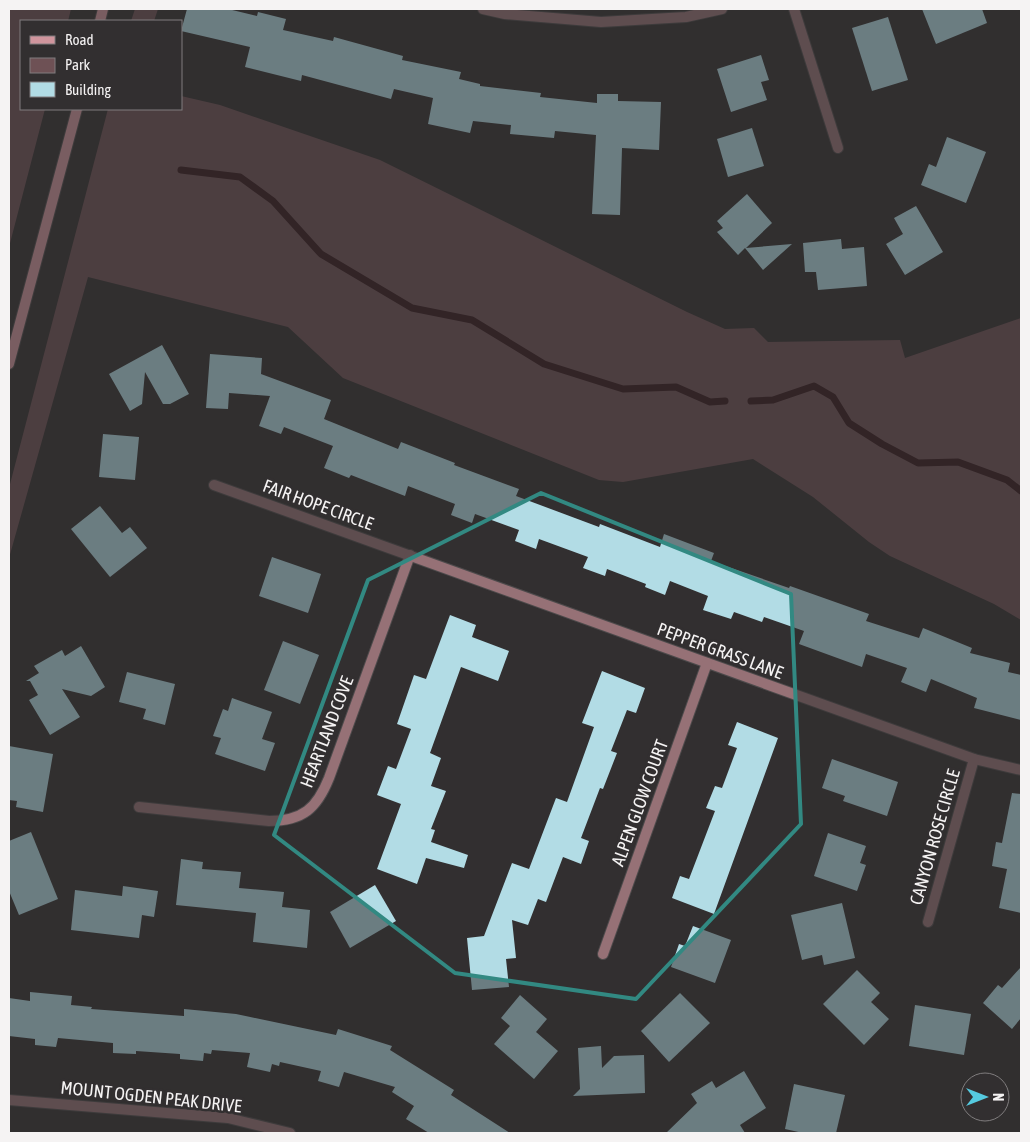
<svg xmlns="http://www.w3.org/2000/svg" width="1030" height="1142" font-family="'Asap Condensed',sans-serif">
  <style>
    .green { fill: #6e5155 }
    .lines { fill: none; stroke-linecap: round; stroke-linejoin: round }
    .stream { stroke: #33171c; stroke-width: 7 }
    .building { fill: #b2dce5 }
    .street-casing { stroke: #4d4a4b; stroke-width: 12 }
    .secondary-casing { stroke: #4d4a4b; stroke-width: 12 }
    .street { stroke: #967176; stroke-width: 10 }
    .secondary { stroke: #d0959d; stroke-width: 10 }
    .marked { fill: none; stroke: #328982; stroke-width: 4; stroke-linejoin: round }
    .labels { text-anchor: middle; stroke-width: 5; stroke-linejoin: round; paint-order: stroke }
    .street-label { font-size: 18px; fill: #f5f3f3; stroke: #322f30 }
  </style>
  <rect width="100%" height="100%" fill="#322f30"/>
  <g class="green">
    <polygon points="9,9 71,9 68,21 21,21 21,109 45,109 9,247"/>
    <polygon points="135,9 158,9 154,21 131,21"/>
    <polygon points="181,96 220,105 380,160 687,312 725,329 754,328 768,342 900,340 905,358 1021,318 1021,620 994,604 890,556 869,542 813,497 753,459 623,482 599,480 343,378 288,327 88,277 9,558 9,488 108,109 181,109"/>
  </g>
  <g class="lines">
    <g class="stream">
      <polyline points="181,170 240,177 273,201 321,254 412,308 472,320 544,364 623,389 676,387 710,402 725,401"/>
      <polyline points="751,401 773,400 814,386 833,397 849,423 882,444 918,463 958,462 1007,480 1021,491"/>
    </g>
  </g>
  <g class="building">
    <polygon points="187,9 228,9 257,16 258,12 286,19 283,30 333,41 334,37 403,56 402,60 461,72 459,79 480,84 480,86 541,93 540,97 597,103 597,94 618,94 618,101 661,102 659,150 622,148 620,215 592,214 596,135 555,131 554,138 510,134 511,125 473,121 470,133 428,124 433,98 394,89 391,99 302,75 301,81 245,67 250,47 181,31"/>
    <polygon points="922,9 982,9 987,23 936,44"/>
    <polygon points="888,17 908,80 872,91 852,28"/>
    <polygon points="761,55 769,80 761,82 767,100 731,112 717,69"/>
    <polygon points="752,128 764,166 728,177 717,139"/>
    <polygon points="947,137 986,152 966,203 921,185 929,164 936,167"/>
    <polygon points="747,194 772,223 746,248 792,244 763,270 745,248 738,255 717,232 723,228 717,221"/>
    <polygon points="916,206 943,252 905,275 886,244 903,234 894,218"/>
    <polygon points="841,239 842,249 864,247 867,286 818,290 816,272 805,272 803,243"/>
    <polygon points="162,345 189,394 170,404 163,404 145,372 142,404 130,411 109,374"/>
    <polygon points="210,354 262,358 261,374 331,400 324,419 398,449 401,442 455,463 454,465 519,489 516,496 599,527 600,524 660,547 664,534 714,553 711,561 789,588 790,586 869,614 866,621 919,638 923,628 972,648 970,653 1010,663 1008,672 1021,675 1021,720 974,708 977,698 931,679 926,692 901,682 907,668 866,654 862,667 799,644 804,631 764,617 762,622 734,612 731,619 703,610 708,596 670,581 665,595 645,587 646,584 607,569 605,576 583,568 588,557 539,539 536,549 515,541 519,530 475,514 472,523 451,515 455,504 408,486 405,496 351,475 349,478 324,468 333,446 284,427 281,434 259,426 270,396 229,393 228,409 206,408"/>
    <polygon points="103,434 139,437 135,480 99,477"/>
    <polygon points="100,506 122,533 130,527 147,548 110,577 71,529"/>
    <polygon points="272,557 321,574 308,613 259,596"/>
    <polygon points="450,615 476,625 472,637 509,651 498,681 461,667 430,753 441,758 431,786 446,791 431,829 435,830 431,842 468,855 464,868 426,858 417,884 377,869 401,804 377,795 388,766 396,769 411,729 397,724 414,675 426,679"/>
    <polygon points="283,641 319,655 300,704 264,690"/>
    <polygon points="81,646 105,687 91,696 62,689 80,717 50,735 29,700 38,695 30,681 26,681 39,673 34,666 62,650 65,656"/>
    <polygon points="602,671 645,688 636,713 627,710 611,751 617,753 603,789 600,788 581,838 589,841 581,864 563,857 546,902 538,899 528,925 512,920 516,958 506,959 509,987 472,990 467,938 484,936 512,863 529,869 556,798 567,802 594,727 582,723"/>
    <polygon points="127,672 175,684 165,725 143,719 146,709 119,702"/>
    <polygon points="232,698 272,712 262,739 275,743 265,771 215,754 221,738 213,736 223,709 228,711"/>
    <polygon points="737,722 778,738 714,914 672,898 680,876 689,879 715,811 706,808 715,786 722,788 737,748 728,745"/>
    <polygon points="9,746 53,754 43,812 16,807 17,801 9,800"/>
    <polygon points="832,759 898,782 887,816 843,801 845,796 822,788"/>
    <polygon points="1012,793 1021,794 1021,913 999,908 1007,869 992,866 996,842 1002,843"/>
    <polygon points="31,832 58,899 19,915 9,891 9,841"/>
    <polygon points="828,833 866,846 860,863 866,865 857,891 814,876"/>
    <polygon points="181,859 203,862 202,869 241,872 239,888 284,892 282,907 310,910 307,948 253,942 256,913 176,905"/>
    <polygon points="375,885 396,921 350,948 330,912"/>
    <polygon points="123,886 158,891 154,917 142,915 139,938 71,930 75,890 122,896"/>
    <polygon points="842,903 855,958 824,965 822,955 802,960 791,915"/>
    <polygon points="693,926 731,940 715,983 671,967 679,944 685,946"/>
    <polygon points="1021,967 1021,1018 1012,1029 983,1003 998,985 1002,988"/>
    <polygon points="857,970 880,993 871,1002 889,1019 864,1045 823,1004"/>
    <polygon points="30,992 72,996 71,1005 92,1007 91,1009 184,1016 184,1009 236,1014 336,1035 338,1029 392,1046 390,1050 454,1090 451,1095 510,1133 429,1133 406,1119 414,1106 392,1092 395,1087 344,1072 339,1087 318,1081 321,1071 280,1062 279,1066 272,1064 270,1072 247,1067 250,1053 212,1050 211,1054 204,1053 203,1061 180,1059 180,1054 136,1051 136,1054 113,1053 113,1043 58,1038 56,1047 35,1045 35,1039 9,1036 9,998 30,1001"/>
    <polygon points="680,993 710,1023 669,1062 641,1031"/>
    <polygon points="520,995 547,1019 536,1032 558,1051 534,1079 494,1044 510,1026 501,1018"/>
    <polygon points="915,1005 971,1014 964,1055 909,1046"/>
    <polygon points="601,1046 602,1068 614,1056 644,1055 645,1093 573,1096 580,1089 578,1048"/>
    <polygon points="744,1071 766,1108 740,1125 745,1133 666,1133 697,1103 691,1094 712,1081 716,1088"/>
    <polygon points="794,1084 845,1095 836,1133 803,1133 785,1129"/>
  </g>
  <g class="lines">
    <defs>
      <g id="street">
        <polyline points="483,9 505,14 601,22 686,17 722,9"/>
        <polyline points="794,9 838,148"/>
        <polyline points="214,485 974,759 1021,770"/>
        <path d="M139,807l130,14c34,0 48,-13 60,-43l81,-223"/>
        <polyline points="928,922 974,759"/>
        <polyline points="603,954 707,663"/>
        <polyline points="9,1100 228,1118 290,1133"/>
      </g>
      <g id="secondary">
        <polyline points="100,21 103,9"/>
        <polyline points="9,364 77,109"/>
      </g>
    </defs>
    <use href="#street" class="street-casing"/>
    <use href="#secondary" class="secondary-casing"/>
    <use href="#street" class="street"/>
    <use href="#secondary" class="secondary"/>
  </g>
  <path d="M0 0H1030V1142H0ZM541,493l250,101 10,230 -165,175 -181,-26 -181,-138 94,-255z" fill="#322f30" fill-opacity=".55" fill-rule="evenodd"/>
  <path class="marked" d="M541,493l250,101 10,230 -165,175 -181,-26 -181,-138 94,-255z"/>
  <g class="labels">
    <g class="street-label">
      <text transform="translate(318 505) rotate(20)" y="6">FAIR HOPE CIRCLE</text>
      <text transform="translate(720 651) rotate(20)" y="6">PEPPER GRASS LANE</text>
      <text transform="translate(327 732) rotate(-69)" y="6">HEARTLAND COVE</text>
      <text transform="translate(640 803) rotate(-70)" y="6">ALPEN GLOW COURT</text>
      <text transform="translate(935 837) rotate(-74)" y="6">CANYON ROSE CIRCLE</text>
      <text transform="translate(151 1097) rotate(6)" y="6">MOUNT OGDEN PEAK DRIVE</text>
    </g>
  </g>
  <rect width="1030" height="1142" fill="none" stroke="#f5f3f3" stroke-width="20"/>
  <rect x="20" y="20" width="162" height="90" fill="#322f30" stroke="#807d7e"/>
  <rect x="30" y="36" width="25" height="8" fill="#d0959d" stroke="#807d7e"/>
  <text x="65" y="45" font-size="15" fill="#f5f3f3">Road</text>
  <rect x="30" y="58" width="25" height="15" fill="#6e5155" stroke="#807d7e"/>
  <text x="65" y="70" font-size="15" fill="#f5f3f3">Park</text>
  <rect x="30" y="82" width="25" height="15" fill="#b2dce5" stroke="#807d7e"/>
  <text x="65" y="95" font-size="15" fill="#f5f3f3">Building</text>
  <g transform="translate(985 1097) rotate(90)"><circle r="24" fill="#322f30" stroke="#807d7e"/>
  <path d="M0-4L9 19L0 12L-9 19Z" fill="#55cadf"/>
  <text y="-8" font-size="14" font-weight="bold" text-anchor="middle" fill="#f5f3f3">N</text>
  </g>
</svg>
